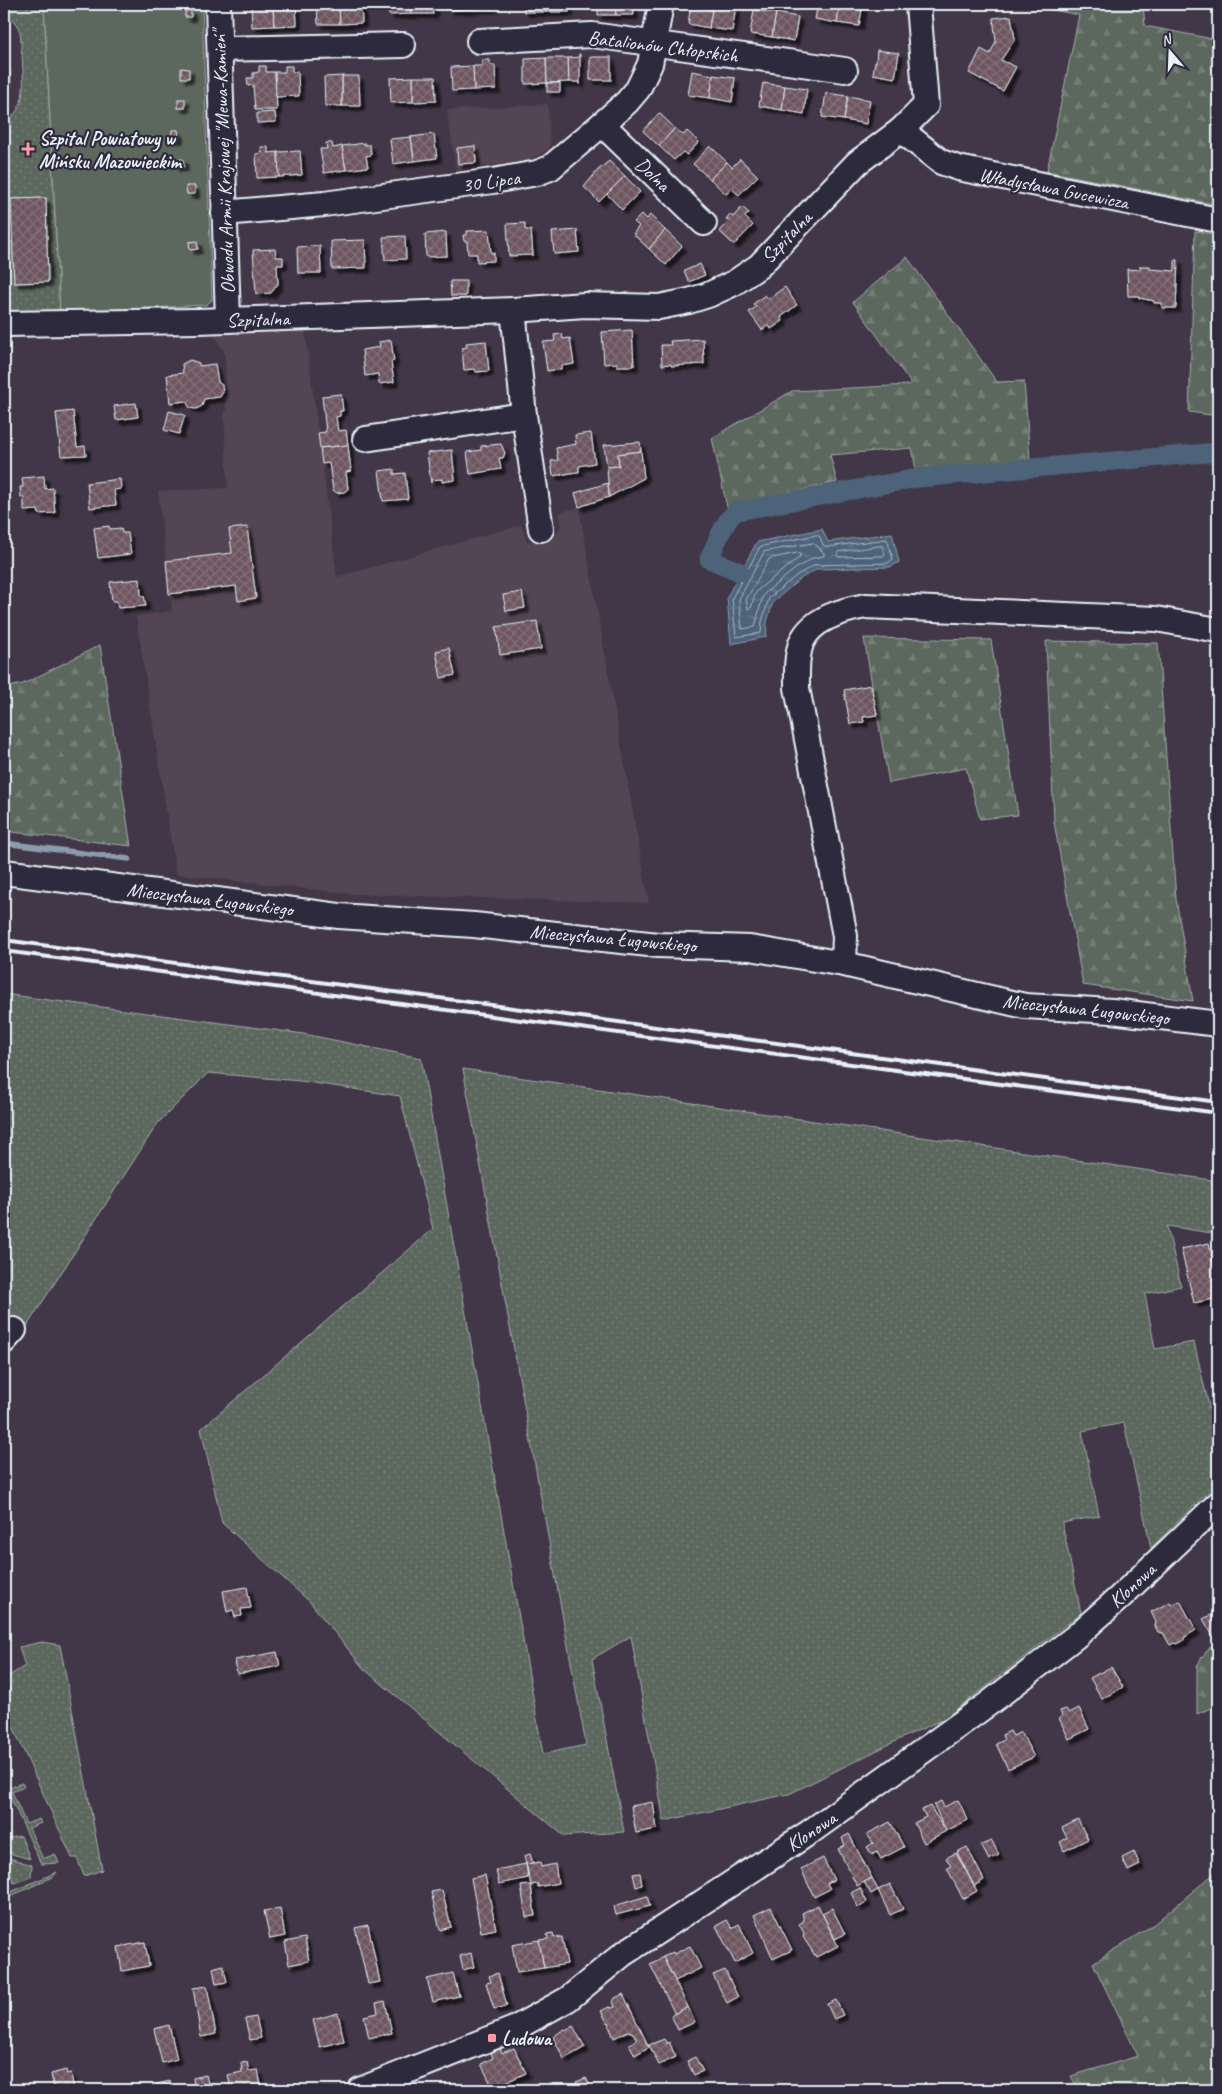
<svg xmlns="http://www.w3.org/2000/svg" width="1222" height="2094" font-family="Caveat,sans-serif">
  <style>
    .built { fill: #524453 }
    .grass { fill: url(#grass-dots); stroke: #a2acaa }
    .forest { fill: url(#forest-firs); stroke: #a2acaa }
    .garden { fill: #5c685d; stroke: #a2acaa }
    .water { fill: url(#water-ripples); stroke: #8c9cac }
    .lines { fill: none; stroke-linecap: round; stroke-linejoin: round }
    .shore { stroke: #aab8c6; stroke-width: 1 }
    .stream { stroke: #8c9cac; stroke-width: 5.5 }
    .canal { stroke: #4e637a; stroke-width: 19 }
    .building { fill: url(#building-cross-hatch); stroke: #e8f1f8; filter: url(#shadow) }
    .minor-casing { stroke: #e8f1f8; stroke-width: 28 }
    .minor { stroke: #2f2a3d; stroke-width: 24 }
    .rail { stroke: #e8f1f8; stroke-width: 4 }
    .poi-dot { fill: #ff9aa2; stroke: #2f2a3d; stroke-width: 2 }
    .labels { text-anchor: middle; stroke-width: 4.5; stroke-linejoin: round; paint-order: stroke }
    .street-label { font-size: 20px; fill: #e8f1f8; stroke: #2f2a3d }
    .poi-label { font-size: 20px; font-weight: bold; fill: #e8f1f8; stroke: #2f2a3d; text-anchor: start }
  </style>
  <defs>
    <pattern id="grass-dots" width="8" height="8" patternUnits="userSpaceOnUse" patternTransform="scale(1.25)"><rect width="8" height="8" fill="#5c685d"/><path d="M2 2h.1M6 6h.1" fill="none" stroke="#737e75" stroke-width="1.8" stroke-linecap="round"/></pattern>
    <pattern id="forest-firs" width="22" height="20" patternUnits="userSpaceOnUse" patternTransform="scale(1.25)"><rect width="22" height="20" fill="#5c685d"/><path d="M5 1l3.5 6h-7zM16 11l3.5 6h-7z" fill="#737e75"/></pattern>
    <pattern id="water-ripples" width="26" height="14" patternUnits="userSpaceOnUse" patternTransform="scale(1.25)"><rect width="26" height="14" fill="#4e637a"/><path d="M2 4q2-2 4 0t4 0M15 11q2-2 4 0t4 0" fill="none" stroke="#687a8e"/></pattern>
    <pattern id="building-cross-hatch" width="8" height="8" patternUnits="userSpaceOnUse" patternTransform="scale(1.25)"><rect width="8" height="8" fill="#6e5661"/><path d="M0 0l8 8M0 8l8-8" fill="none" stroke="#836f78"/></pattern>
    <filter id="shadow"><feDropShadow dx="4.5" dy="4.5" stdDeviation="1" flood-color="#0009"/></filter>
  </defs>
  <rect width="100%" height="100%" fill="#423748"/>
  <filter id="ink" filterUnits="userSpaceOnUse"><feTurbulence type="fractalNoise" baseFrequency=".02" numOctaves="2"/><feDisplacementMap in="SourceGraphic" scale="10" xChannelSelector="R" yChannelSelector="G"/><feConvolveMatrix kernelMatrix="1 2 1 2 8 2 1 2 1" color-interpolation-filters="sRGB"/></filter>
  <g filter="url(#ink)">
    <g class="built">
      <polygon points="548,104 550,149 527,161 456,170 447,110"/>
      <polygon points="305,330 337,577 521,525 527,542 556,534 562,525 559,513 579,507 649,903 353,894 176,874 136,616 172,611 158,491 228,488 224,415 226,410 225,354 214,334"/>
    </g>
    <g class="grass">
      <path d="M4,4h40l16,309 -56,3v-73l9,-1 1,41 34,-1 -2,-84 -42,1v-77c25,-11 19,-45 18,-67 -1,-7 -1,-16 -2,-23 -3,-9 -9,-16 -16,-21z"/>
      <path d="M9,60c1,16 6,35 -5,47v-46z"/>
      <polygon points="4,994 304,1034 421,1058 543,1754 586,1745 463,1069 1218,1181 1218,1234 1167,1226 1181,1286 1145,1294 1155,1349 1194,1342 1218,1445 1218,1482 1151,1548 1124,1423 1082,1431 1099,1516 1062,1523 1081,1613 944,1719 906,1736 789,1794 664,1821 631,1636 592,1659 624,1832 564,1836 364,1669 310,1602 222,1523 201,1429 433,1229 400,1096 300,1081 208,1073 158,1123 25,1329 4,1312"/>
      <polygon points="42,1642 60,1645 102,1870 84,1876 77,1858 72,1858 4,1707 4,1679 25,1666 19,1647"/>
      <polygon points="4,1776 9,1788 22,1783 24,1787 12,1792 26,1824 39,1819 41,1823 29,1828 43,1859 55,1854 59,1863 41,1864 4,1783"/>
      <polygon points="21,1836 30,1859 5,1852 4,1839"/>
      <polygon points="6,1857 32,1865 31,1877 14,1883"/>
      <polygon points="57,1872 53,1877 4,1899 4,1895"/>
    </g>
    <g class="forest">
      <polygon points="1048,4 1143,4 1145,26 1218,40 1218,205 1047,171 1079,15 1048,9"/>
      <polygon points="1195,231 1218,235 1218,416 1189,412"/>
      <polygon points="907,257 997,382 1024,381 1030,460 916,470 912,448 830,455 837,482 727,507 712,438 792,391 910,385 910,382 853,302"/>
      <polygon points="864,638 991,640 1018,815 980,819 966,768 889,783"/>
      <polygon points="1046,641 1158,643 1176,899 1193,1001 1083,985 1054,822"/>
      <polygon points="100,645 131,846 4,831 4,688 23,684"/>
      <polygon points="1218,1638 1218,1705 1197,1714 1197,1668 1201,1658"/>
      <polygon points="1217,1871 1218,2090 1078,2090 1071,2076 1138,2056 1093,1963 1154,1924"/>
    </g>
    <polygon class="garden" points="44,4 202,4 212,300 206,305 60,313"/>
    <polygon class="water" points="822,529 828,542 892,533 899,562 890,567 817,569 800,579 773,602 767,622 766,637 731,644 727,597 757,542"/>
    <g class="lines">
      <g class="shore">
        <polygon points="817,535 820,537 823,545 828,547 887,539 893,559 888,563 815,565 797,575 769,598 762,621 761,633 736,637 732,598 760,547"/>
        <polygon points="814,543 824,553 824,556 813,558 795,569 765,593 762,599 755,627 742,629 739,599 764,552"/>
        <polygon points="882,546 885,554 883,556 839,557 837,555 839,552"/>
        <polygon points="798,553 800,554 800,557 760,588 755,594 751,608 748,609 746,600 769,559"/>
      </g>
      <polyline class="stream" points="4,843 129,859"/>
      <path class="canal" d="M740,572l-31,-13c6,-12 17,-44 29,-48l180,-33 300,-26"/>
    </g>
    <g class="building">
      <polygon points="251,4 273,4 274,26 252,27"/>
      <polygon points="273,4 296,4 297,25 274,26"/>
      <polygon points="317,4 339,4 340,24 318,24"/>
      <polygon points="339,4 361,4 362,23 340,24"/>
      <polygon points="388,4 411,4 411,14 389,15"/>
      <rect x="411" y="4" width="22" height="10"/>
      <polygon points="449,4 471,4 471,9 449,10"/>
      <polygon points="471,4 493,4 493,8 471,9"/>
      <rect x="524" y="4" width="22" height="8"/>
      <rect x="546" y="4" width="23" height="8"/>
      <polygon points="598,4 615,4 616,15 598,15"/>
      <polygon points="615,4 633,4 634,15 616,15"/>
      <polygon points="691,4 713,4 709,28 688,24"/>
      <polygon points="713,4 736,7 732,31 709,28"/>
      <polygon points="818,4 840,4 837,23 815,19"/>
      <polygon points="840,4 863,4 859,26 837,23"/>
      <polygon points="191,10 191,17 185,17 185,11"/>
      <polygon points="754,10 776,13 772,37 750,34"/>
      <polygon points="776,13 798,17 794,41 772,37"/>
      <polygon points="1011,16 1015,39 1001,60 1016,67 1003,91 969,73 981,49 990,54 996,41 993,18"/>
      <polygon points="877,50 899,53 895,78 873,74 875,62 876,62"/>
      <polygon points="579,54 580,54 580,85 579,82 569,82 568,58 579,57"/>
      <rect x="590" y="57" width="21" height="23"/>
      <polygon points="546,58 547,83 525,84 525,59"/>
      <polygon points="546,58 568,58 569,82 547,83"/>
      <polygon points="482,60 490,60 490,65 495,65 496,89 474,90 473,66 482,66"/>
      <polygon points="259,66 266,66 266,72 275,72 277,110 255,110 253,85 248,86 247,78 253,78 253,73 259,72"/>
      <polygon points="285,66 292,66 292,72 298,72 299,96 276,97 275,72 285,72"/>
      <polygon points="473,66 474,90 452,91 451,67"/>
      <polygon points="181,68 189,69 189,78 181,78"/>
      <polygon points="692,71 713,75 710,98 688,95"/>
      <polygon points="713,75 735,78 732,102 710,98"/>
      <polygon points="342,76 359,76 360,106 342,106"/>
      <polygon points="342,76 342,106 325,106 324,77"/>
      <polygon points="413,77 435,77 436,101 413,102"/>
      <polygon points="413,77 413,102 391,103 390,78"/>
      <rect x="547" y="83" width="13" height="9"/>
      <polygon points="763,83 785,86 782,110 759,106"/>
      <polygon points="785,86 807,89 804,114 782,110"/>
      <polygon points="826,93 848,96 844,120 822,117"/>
      <polygon points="848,96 870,100 866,124 844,120"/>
      <rect x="178" y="99" width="7" height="9"/>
      <polygon points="275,112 276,122 257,123 257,113"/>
      <polygon points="659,113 675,128 659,146 643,131"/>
      <polygon points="675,128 683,135 687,131 699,142 687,155 683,152 674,160 659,146"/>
      <polygon points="172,130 178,130 179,139 172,139"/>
      <polygon points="434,134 437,158 414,161 411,137"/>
      <polygon points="411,137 414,161 393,164 390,139"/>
      <polygon points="326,143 332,143 333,148 342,146 346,170 324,173 320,149 327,149"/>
      <polygon points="365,143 365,145 370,145 371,155 366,156 368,167 346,170 342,146"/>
      <polygon points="475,146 476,163 458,164 457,148"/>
      <polygon points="710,146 727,162 710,179 693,164"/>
      <polygon points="261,147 268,147 268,153 278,152 279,177 257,178 256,154 262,153"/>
      <polygon points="300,151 302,175 279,177 278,152"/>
      <polygon points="183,159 184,167 175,167 175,160"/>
      <polygon points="740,159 758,176 739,195 732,189 726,194 710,179 727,162 732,167"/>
      <polygon points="609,161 625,176 599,202 584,187 598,170"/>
      <polygon points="625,176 640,192 622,210 607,194"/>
      <polygon points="186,186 195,186 195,194 187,194"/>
      <polygon points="46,198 48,282 14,283 11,199"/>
      <polygon points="742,207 749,213 745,217 753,225 734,245 719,231 729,221 726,219 730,214 733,217"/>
      <polygon points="642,214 647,219 650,215 665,230 649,249 633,234 639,226 634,222"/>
      <polygon points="525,223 525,230 531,230 533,255 509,256 507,224"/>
      <polygon points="489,230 491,253 494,253 494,261 477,262 477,254 468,254 467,241 464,241 463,235 467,235 467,231"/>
      <polygon points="577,230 579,252 554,254 552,232"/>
      <polygon points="665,230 682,246 666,265 649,249"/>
      <polygon points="446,232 447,256 426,257 425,234"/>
      <polygon points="405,236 406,259 385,260 383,237"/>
      <polygon points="365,240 366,268 332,269 331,241"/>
      <polygon points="197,241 198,249 190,250 189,242"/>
      <polygon points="320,246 321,273 298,273 297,247"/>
      <polygon points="275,249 276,257 283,257 283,265 277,265 278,284 271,293 256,294 253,250"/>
      <polygon points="1175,260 1178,260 1176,308 1162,308 1162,303 1154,303 1154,301 1139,298 1139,296 1128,296 1127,269 1140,270 1140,266 1150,266 1150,269 1175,271"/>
      <polygon points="700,264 705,275 689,282 684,271"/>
      <polygon points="450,281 466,281 466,296 451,296"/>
      <polygon points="785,287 797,305 781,317 783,321 771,329 769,325 762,330 749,312 756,307 753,304 765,295 768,299"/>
      <polygon points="632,330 634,366 617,366 617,363 604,364 602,332"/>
      <polygon points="562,334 563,339 570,338 574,364 561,366 561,369 547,371 543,342 555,341 554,335"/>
      <polygon points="703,339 704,364 671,366 671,364 662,365 661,345 671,345 670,341"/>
      <polygon points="391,340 394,361 391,362 394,382 379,384 378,374 365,376 362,350 380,347 379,342"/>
      <polygon points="486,341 489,371 476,372 475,369 464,370 462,348 467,347 466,343"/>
      <polygon points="190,360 199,363 199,366 215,364 218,382 222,385 223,392 220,397 204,399 202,406 196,409 190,408 186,401 170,403 167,375 183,373 182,364"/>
      <polygon points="341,394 343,411 340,411 340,416 336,417 338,431 346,430 348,445 320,448 318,433 326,432 322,396"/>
      <polygon points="136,403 138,417 116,420 114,406"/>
      <polygon points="73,411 77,447 85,446 86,455 61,456 56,413"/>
      <polygon points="169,411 185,415 179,434 164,430"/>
      <polygon points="591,433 595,463 579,466 579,472 577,472 553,476 551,461 558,460 556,448 576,444 575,435"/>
      <polygon points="640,442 641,451 618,454 619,466 607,467 604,445"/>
      <polygon points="501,444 505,453 503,458 499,458 501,469 470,474 467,452 481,450 481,446"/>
      <polygon points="348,445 351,471 346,472 348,489 344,492 337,493 333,490 329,463 322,464 320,448"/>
      <polygon points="452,450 455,480 442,482 442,479 431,480 431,483 427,453"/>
      <polygon points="641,451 644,478 609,497 607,467 619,466 618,454"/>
      <polygon points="394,469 394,474 405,473 408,499 383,501 379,471"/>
      <polygon points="44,476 45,489 53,488 55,513 39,514 38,510 24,511 24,497 21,497 20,487 23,487 22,478"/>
      <polygon points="120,479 121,489 114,490 116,505 90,508 87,483"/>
      <polygon points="608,483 609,497 579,507 575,493"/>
      <polygon points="109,526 110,529 121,528 122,533 128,533 131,554 98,558 94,528"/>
      <polygon points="247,527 256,598 238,601 236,586 169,594 166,561 232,553 229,529"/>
      <polygon points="140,579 141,596 144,596 146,606 118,608 117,601 112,601 110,582"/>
      <polygon points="522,592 525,608 506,611 503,595"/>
      <polygon points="537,621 541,649 500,655 496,627"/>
      <polygon points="449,648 455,675 441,678 436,651"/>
      <polygon points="871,685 877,715 863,717 864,722 850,724 844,690"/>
      <polygon points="1209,1243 1218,1286 1218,1298 1194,1303 1181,1249"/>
      <polygon points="247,1587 251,1608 241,1609 242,1616 235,1617 233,1610 227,1612 223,1591"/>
      <polygon points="1180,1601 1196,1630 1185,1637 1183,1641 1177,1644 1174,1643 1170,1645 1163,1633 1158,1632 1155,1626 1156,1622 1151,1612 1170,1602 1171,1605"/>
      <polygon points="1215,1613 1218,1618 1218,1638 1216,1641 1203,1619"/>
      <polygon points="277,1652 280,1666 237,1674 235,1660"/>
      <polygon points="1111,1667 1123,1687 1102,1699 1090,1678"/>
      <polygon points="1079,1708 1089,1729 1069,1739 1059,1718 1062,1716 1060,1711 1066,1709 1069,1713"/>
      <polygon points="1010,1731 1013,1736 1021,1732 1034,1757 1008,1769 996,1744 1004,1740 1002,1735"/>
      <polygon points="958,1800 968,1820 946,1831 934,1805 941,1801 944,1807"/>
      <polygon points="653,1802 657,1829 636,1833 631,1806"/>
      <polygon points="930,1806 946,1831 924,1843 914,1823 926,1817 922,1810"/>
      <polygon points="1078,1820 1088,1839 1064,1851 1060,1842 1067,1838 1062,1828"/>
      <polygon points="890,1822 904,1847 881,1859 877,1852 872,1855 867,1847 873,1843 867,1834"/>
      <polygon points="849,1834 872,1878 857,1886 838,1849 845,1845 842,1838"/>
      <polygon points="992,1841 999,1855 989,1860 981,1845"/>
      <polygon points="967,1847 984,1880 974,1886 957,1852"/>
      <polygon points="1134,1852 1140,1865 1128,1871 1122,1858"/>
      <polygon points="956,1853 977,1891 963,1899 947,1868 951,1866 946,1858"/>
      <polygon points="530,1854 533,1863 526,1864 524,1856"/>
      <polygon points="823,1858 834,1880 827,1883 830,1889 814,1897 801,1869"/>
      <polygon points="540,1862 541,1867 555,1864 558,1883 538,1887 538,1884 531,1885 526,1864"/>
      <polygon points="526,1864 528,1878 499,1884 496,1870"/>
      <polygon points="640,1873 642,1885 636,1887 633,1874"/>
      <polygon points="485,1875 496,1929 481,1932 471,1878"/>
      <polygon points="872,1878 878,1890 871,1894 864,1882"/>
      <polygon points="890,1884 903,1909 890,1915 878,1890"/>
      <polygon points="531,1885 535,1916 526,1917 521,1886"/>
      <polygon points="860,1888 867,1902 858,1907 851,1893"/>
      <polygon points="442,1890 451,1927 440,1930 431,1892"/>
      <polygon points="647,1896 650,1906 616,1915 614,1906"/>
      <polygon points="818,1905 838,1946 816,1957 803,1937 804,1933 799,1924 804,1921 802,1913"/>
      <polygon points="771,1907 792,1950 773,1959 754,1915"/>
      <polygon points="280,1908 285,1936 270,1939 264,1911"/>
      <polygon points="832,1908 845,1934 835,1939 822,1913"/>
      <polygon points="727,1920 732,1928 739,1924 753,1953 735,1963 716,1926"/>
      <polygon points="368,1925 380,1982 368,1984 355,1928"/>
      <polygon points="553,1933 554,1938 562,1937 567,1964 544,1968 539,1940 548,1939 547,1934"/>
      <polygon points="305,1938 309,1961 289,1965 285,1942"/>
      <polygon points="539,1940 544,1968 517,1972 512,1945"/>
      <polygon points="145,1942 149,1966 122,1971 118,1947"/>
      <polygon points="690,1946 701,1968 675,1981 663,1957 673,1952 674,1954"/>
      <polygon points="471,1953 474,1967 463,1970 460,1956"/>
      <polygon points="663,1957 688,2007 675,2014 650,1964"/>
      <polygon points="223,1965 227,1982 216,1984 213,1968"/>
      <polygon points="725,1970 738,1997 727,2003 713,1975"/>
      <polygon points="453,1973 459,1996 433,2002 427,1979"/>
      <polygon points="498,1973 507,2006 494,2009 486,1983 491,1982 489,1976"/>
      <polygon points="207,1986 216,2034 201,2037 193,1988"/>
      <polygon points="623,1994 649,2047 635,2055 629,2044 637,2040 633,2033 628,2031 614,2038 609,2026 610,2023 607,2022 601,2011 609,2007 612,2008 615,2007 613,2002 615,1998"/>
      <polygon points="836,2000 843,2015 834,2019 827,2004"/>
      <polygon points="385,2001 392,2033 369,2038 364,2016 378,2013 376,2003"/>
      <polygon points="688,2007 695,2022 678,2030 671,2015"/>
      <polygon points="338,2013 344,2041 320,2047 313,2020"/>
      <polygon points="256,2017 261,2038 250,2040 245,2019"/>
      <polygon points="169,2025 177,2059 162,2063 154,2029"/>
      <polygon points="573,2026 585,2047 564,2059 553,2037 564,2029 565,2030"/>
      <polygon points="664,2039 667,2044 669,2042 676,2057 659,2065 649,2045"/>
      <polygon points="500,2048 502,2053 514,2048 526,2073 493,2088 481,2064 493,2058 491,2053"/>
      <polygon points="695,2057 703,2071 694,2075 687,2061"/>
      <polygon points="247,2062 249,2071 258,2070 262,2090 231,2090 228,2075 242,2072 241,2063"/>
      <polygon points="66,2070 67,2074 71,2073 74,2090 54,2090 51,2074"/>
      <polygon points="206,2075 208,2083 212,2082 214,2090 184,2090 184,2088 194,2086 193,2078"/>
      <polygon points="586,2078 592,2090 580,2090 576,2082"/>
      <polygon points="170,2081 172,2090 159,2090 157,2084"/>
    </g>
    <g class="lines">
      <defs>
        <g id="minor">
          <polyline points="218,4 228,320"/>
          <polyline points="479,41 592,35 845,70"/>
          <polyline points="220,49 403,45"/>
          <polyline points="602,124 704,223"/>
          <polyline points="901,130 941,162 958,168 1218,220"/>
          <polyline points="224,213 324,204 493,181 537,173 550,168 602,124 627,102 638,89 650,64 661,4"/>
          <polyline points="513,310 524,415 541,529"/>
          <polyline points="4,324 198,321 513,310 585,305 659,307 689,301 708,295 734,283 759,266 857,163 901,130 926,105 918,4"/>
          <polyline points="365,439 524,415"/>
          <polyline points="4,872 339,916 474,925 658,945 750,948 844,964 1025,1006 1112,1011 1218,1024"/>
          <path d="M844,964l1,-28 -48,-248c0,-15 -1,-32 5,-47 11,-23 41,-31 64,-35l290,13 62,11"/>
          <polyline points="4,1341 14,1330"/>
          <polyline points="360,2090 514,2029 568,1999 623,1954 810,1832 988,1704 1075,1637 1119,1598 1218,1504"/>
        </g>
      </defs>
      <use href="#minor" class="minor-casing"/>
      <use href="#minor" class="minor"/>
      <g class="rail">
        <polyline points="4,940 1218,1102"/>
        <polyline points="4,951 1218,1113"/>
      </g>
    </g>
  </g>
  <g class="poi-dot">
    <path d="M25.5 141.5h5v5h5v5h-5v5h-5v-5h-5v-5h5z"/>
    <rect x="487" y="2033" width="10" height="10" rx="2.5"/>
  </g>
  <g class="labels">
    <g class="street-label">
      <text transform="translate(663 46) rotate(7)" y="7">Batalionów Chłopskich</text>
      <text transform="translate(223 162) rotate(-92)" y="7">Obwodu Armii Krajowej "Mewa-Kamień"</text>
      <text transform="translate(653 174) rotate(44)" y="7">Dolna</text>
      <text transform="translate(491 181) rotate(-8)" y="7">30 Lipca</text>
      <text transform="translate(1054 188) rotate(11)" y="7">Władysława Gucewicza</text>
      <text transform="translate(786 237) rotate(-46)" y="7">Szpitalna</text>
      <text transform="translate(258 319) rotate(-2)" y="7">Szpitalna</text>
      <text transform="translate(210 899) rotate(7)" y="7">Mieczysława Ługowskiego</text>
      <text transform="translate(613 938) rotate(5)" y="7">Mieczysława Ługowskiego</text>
      <text transform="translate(1086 1009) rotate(6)" y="7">Mieczysława Ługowskiego</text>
      <text transform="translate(1132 1585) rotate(-43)" y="7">Klonowa</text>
      <text transform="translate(811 1831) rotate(-34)" y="7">Klonowa</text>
    </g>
    <g class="poi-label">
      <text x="39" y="145">Szpital Powiatowy w<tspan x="39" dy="23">Mińsku Mazowieckim</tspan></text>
      <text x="502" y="2045">Ludowa</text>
    </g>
  </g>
  <rect width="1222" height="2094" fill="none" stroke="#2f2a3d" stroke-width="20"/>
  <rect x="10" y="10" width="1202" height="2074" fill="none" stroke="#e8f1f8" stroke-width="2" filter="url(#ink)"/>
  <g transform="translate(1170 52) rotate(341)" stroke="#2f2a3d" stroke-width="4" paint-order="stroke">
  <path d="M0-4L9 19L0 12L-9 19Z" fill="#e8f1f8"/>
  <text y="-8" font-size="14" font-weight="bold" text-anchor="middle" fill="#e8f1f8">N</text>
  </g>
</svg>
